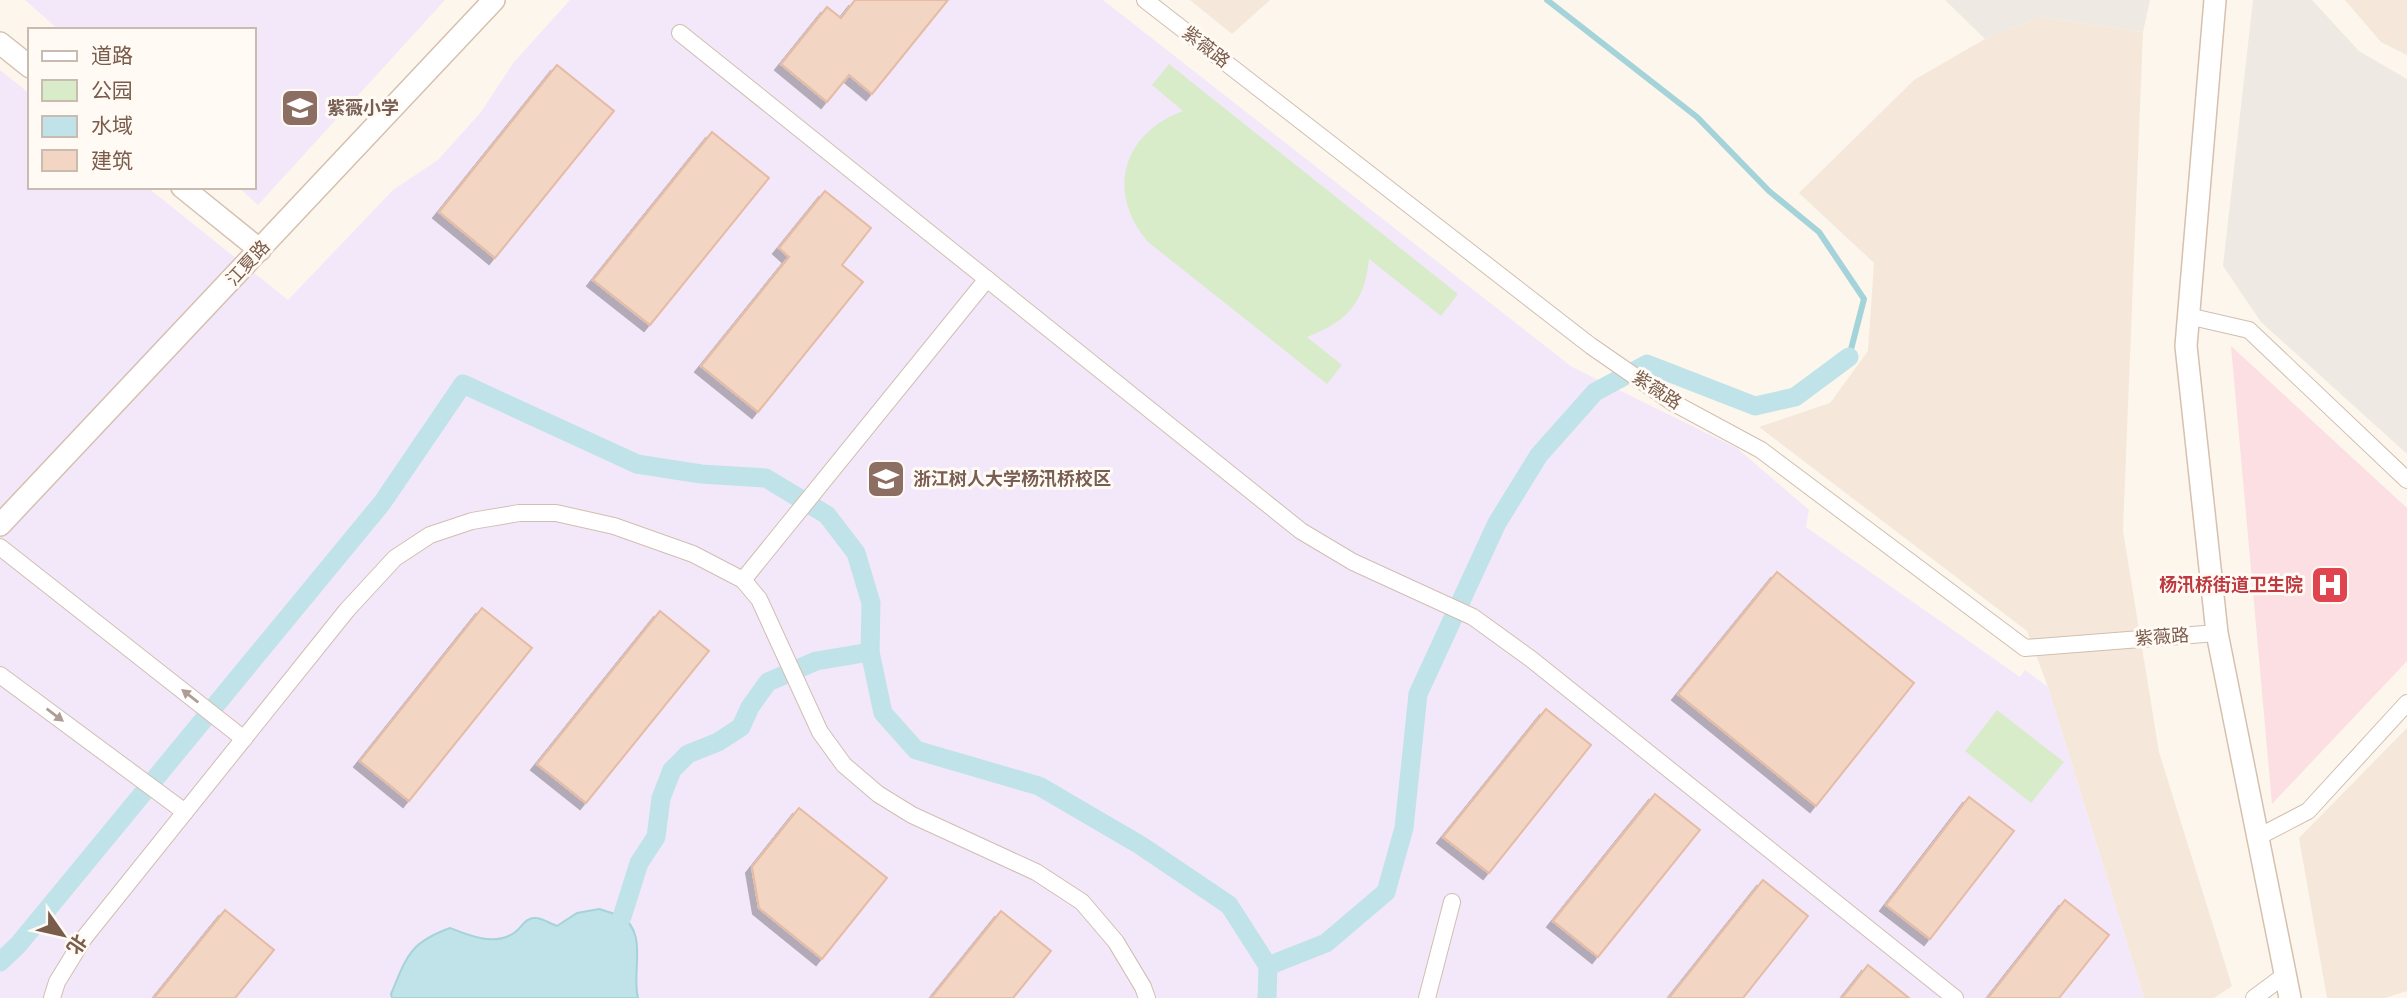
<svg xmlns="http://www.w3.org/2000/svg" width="2407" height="998" font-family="'Fira Sans Condensed','Noto Sans SC',sans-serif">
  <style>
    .residential { fill: #f5e8da }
    .industrial { fill: #efe9e4 }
    .education { fill: #f3e8fa }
    .medical { fill: #fbdfe3 }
    .green { fill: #d8ecc9 }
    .water { fill: #bfe3e8; stroke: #a5d3da; stroke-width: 2 }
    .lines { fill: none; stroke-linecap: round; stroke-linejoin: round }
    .stream { stroke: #a5d3da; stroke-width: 6 }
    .canal { stroke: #bfe3e8; stroke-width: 19 }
    .building { fill: #f3d5c3; stroke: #e6bba3; stroke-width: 2; filter: url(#shadow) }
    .street-casing { stroke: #d1beb0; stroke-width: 18 }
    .secondary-casing { stroke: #d6c0b0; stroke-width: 24 }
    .street { stroke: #fff; stroke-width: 16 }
    .secondary { stroke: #fff; stroke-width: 21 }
    .oneway { fill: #af9d94 }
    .labels { text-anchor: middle; stroke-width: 6; stroke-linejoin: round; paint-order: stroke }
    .street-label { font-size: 18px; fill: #7a5c4d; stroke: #fffaf3 }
    .education-label { font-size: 18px; font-weight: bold; fill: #785e54; stroke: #fffaf3; text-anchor: start }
    .health-label { font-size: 18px; font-weight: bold; fill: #be3a42; stroke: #fffaf3; text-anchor: end }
  </style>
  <defs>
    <filter id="shadow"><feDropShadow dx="-6" dy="6" stdDeviation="0" flood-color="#0004"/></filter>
  </defs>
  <rect width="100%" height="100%" fill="#fdf6ec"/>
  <g class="residential">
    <polygon points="1190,0 1270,0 1232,34"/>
    <polygon points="2345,0 2407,0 2407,55 2381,42"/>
    <polygon points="2042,17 2143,32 2123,531 2159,752 2232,986 2214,998 2144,998 2048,687 2027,631 1759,427 1830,403 1868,351 1874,263 1799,193 1914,80 1985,39"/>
    <polygon points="2407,728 2407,991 2385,998 2327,998 2299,838"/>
  </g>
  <g class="industrial">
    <polygon points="1945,0 2150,0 2143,32 2042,17 1985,39"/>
    <polygon points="2253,0 2312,0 2359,51 2407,79 2407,454 2261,322 2223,266"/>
  </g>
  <g class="education">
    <polygon points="25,0 445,0 258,205 238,187 254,187 254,30 59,30"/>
    <polygon points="570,0 1103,0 1572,367 1737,448 1809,510 1806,527 2020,677 2025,670 2048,687 2144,998 0,998 0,70 30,94 30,187 147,187 288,300 393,190 438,160 481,112 514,62"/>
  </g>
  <polygon class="medical" points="2231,346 2407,508 2407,661 2272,804"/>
  <g class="green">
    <path d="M1169,64l289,230 -17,22 -72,-57c-4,43 -22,63 -62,78l35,28 -15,19 -179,-142c-43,-50 -25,-109 35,-131l-31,-26z"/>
    <polygon points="1997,710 2064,762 2031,803 1965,751"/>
  </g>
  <path class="water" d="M599,909c6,2 15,4 21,7 29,15 11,57 18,82h-246l-1,-4c16,-38 18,-51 59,-66 20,8 44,18 64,5 8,-5 11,-16 22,-15 6,0 15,6 21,8l20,-13z"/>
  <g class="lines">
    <polyline class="stream" points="1547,0 1697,117 1769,191 1819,232 1864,299 1849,357"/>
    <g class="canal">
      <polyline points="622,917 639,863 656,837 661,798 672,770 688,754 718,742 741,727 750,707 768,682 816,661 870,652"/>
      <polyline points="0,962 18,945 382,503 463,384 637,464 701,474 766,478 827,515 856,553 871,603 870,652 883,713 916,750 1039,786 1140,845 1229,905 1268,966 1267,998"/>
      <polyline points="1268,966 1326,943 1386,892 1404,828 1418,694 1497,523 1539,455 1595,392 1647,364 1755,406 1795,397 1849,357"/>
    </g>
  </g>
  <g class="building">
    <polygon points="855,0 948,0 872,94 849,75 827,102 781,64 827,7 841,18"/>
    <polygon points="557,65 614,111 495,258 439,212"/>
    <polygon points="712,132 769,178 650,325 593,280"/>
    <polygon points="825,191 871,228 842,265 863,282 758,412 701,366 789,257 779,248"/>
    <polygon points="1777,572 1914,683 1816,806 1678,694"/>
    <polygon points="482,608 532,648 409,801 360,761"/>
    <polygon points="660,611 709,651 586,803 537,764"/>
    <polygon points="1546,709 1591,745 1489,873 1443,837"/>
    <polygon points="1655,794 1700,830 1598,957 1553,921"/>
    <polygon points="1969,797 2014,831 1930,939 1886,905"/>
    <polygon points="799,808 887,878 822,959 759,908 752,867"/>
    <polygon points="1763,880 1808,916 1743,998 1669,998"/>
    <polygon points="2065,900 2109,935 2059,998 1988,998"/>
    <polygon points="225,910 274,950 235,998 154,998"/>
    <polygon points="1001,911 1051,951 1013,998 931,998"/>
    <polygon points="1868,965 1909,998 1842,998"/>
  </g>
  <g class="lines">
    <defs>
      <g id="street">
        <polyline points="1145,0 1591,346 1672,402 1761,450 2025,648 2217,633"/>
        <polyline points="680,33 1301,531 1353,562 1473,617 1531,659 1955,998"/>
        <polyline points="2188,316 2249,330 2407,480"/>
        <polyline points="0,547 244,739"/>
        <polyline points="743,580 987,279"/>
        <polyline points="0,675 185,812"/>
        <polyline points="2258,837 2308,811 2407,703"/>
        <polyline points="52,998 57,982 84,938 347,610 395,558 430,535 472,521 519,513 556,513 614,526 693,554 743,580 759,599 820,732 844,765 878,794 912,815 1036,872 1082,902 1116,942 1143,987 1147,998"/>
        <polyline points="1427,998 1452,902"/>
        <polyline points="2254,998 2285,975"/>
      </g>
      <g id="secondary">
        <polyline points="2215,0 2186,346 2217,633 2290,998"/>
        <polyline points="0,43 30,67"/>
        <polyline points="182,187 260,250"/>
        <polyline points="0,525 494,0"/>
      </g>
    </defs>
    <use href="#street" class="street-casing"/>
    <use href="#secondary" class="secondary-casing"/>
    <use href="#street" class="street"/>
    <use href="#secondary" class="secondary"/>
  </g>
  <defs><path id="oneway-solid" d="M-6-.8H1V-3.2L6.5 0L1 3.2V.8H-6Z" transform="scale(1.75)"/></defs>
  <g class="oneway">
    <use href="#oneway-solid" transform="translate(190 696) rotate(-142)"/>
    <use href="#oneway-solid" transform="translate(55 715) rotate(37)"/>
  </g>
  <defs>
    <symbol id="school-square" viewBox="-11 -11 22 22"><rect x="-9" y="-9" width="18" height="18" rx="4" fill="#8d6e63" stroke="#fffaf3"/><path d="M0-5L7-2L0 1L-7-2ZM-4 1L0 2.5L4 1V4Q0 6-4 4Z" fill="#fff"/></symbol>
    <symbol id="university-square" viewBox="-11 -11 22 22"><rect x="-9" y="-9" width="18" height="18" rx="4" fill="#8d6e63" stroke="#fffaf3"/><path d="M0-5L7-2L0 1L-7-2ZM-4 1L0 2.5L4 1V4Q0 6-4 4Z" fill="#fff"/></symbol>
    <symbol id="hospital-square" viewBox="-11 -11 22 22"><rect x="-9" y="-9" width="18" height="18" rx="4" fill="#e0444e" stroke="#fffaf3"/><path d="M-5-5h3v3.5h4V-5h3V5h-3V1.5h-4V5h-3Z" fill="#fff"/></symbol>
  </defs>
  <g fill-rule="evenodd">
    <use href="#school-square" x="278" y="86" width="44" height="44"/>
    <use href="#university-square" x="864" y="457" width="44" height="44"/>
    <use href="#hospital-square" x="2308" y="563" width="44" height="44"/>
  </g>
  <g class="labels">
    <g class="street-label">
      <text transform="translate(1206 47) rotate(38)" y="6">紫薇路</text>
      <text transform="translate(248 263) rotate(-47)" y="6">江夏路</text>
      <text transform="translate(1657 390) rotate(33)" y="6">紫薇路</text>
      <text transform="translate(2162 637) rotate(-4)" y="6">紫薇路</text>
    </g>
    <g class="education-label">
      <text x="327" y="114">紫薇小学</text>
      <text x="913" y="485">浙江树人大学杨汛桥校区</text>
    </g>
    <g class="health-label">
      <text x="2303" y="591">杨汛桥街道卫生院</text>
    </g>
  </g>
  <rect x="28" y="28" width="228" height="161" fill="#fffaf3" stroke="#cabbb1" stroke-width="2"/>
  <rect x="42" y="51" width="35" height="10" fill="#ffffff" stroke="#cabbb1" stroke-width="2"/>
  <text x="91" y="63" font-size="21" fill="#7a5c4d">道路</text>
  <rect x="42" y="80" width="35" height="21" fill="#d8ecc9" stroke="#cabbb1" stroke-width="2"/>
  <text x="91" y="98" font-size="21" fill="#7a5c4d">公园</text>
  <rect x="42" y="116" width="35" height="21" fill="#bfe3e8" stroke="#cabbb1" stroke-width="2"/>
  <text x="91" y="133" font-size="21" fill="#7a5c4d">水域</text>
  <rect x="42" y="150" width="35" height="21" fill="#f3d5c3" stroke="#cabbb1" stroke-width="2"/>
  <text x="91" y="168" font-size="21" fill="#7a5c4d">建筑</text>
  <g transform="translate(63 935) rotate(124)" stroke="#fffaf3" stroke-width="5" paint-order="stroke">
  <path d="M0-5L12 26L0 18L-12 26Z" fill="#7a5c4d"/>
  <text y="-10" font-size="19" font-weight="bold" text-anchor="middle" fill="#7a5c4d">北</text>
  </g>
</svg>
